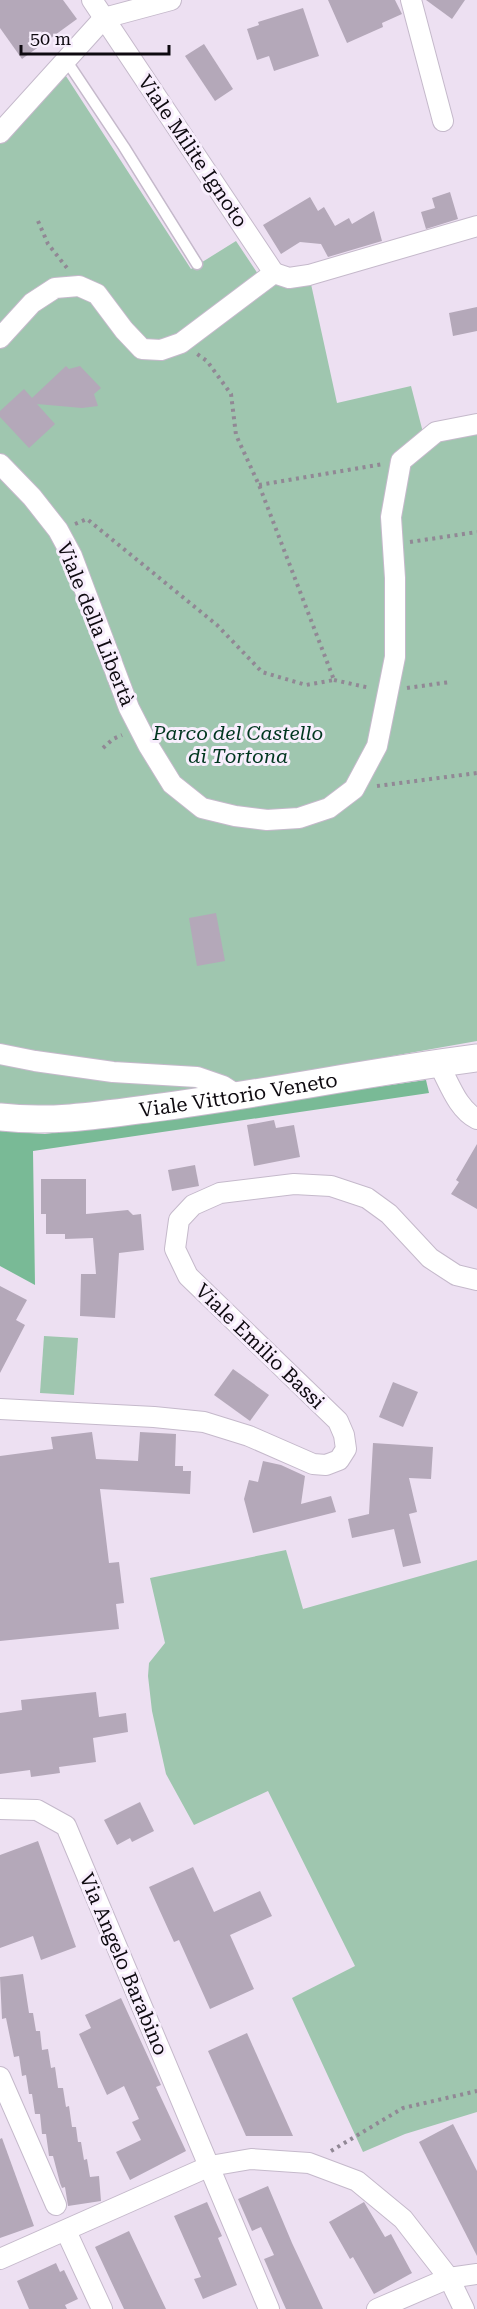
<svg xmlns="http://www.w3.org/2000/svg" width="477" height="2309" font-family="'Roboto Serif',serif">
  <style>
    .green { fill: #9fc6af }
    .forest { fill: #79ba96 }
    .building { fill: #b4a8b9 }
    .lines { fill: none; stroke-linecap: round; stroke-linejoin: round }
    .lane-casing { stroke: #c5b9cb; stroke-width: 13 }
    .street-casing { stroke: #c5b9cb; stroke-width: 22 }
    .secondary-casing { stroke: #c5b9cb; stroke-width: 29 }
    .path { stroke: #918895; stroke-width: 4; stroke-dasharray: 3 4.5; stroke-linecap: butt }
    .lane { stroke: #fff; stroke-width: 10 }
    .street { stroke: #fff; stroke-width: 20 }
    .secondary { stroke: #fff; stroke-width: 27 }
    .labels { text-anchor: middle; stroke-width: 6; stroke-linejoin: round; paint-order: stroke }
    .street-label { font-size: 20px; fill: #0e0a10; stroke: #f8eefd }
    .park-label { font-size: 20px; font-style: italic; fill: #00361f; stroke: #f8eefd }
  </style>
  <rect width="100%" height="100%" fill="#ede0f2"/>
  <g class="green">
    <polygon points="64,73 191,269 236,241 258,274 311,284 337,403 411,386 427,448 448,438 477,432 477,1041 211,1088 55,1110 0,1108 0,141"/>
    <polygon points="44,1336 78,1338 74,1395 40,1393"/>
    <polygon points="286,1550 303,1609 477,1560 477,2112 405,2134 363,2152 292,1998 355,1966 268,1791 194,1825 166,1774 152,1711 148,1676 149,1663 165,1643 150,1578"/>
  </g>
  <polygon class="forest" points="426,1080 429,1093 33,1151 35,1285 0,1266 0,1131 45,1134"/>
  <g class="building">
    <polygon points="0,0 63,0 77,19 22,59 0,28"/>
    <polygon points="328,0 395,0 402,14 382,23 383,27 347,43"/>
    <polygon points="426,0 465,0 452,19"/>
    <polygon points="303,8 319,56 274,71 269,56 257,60 247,29 259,25 258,22"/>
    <polygon points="204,44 233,89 215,101 185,56"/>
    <polygon points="450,192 458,219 426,229 421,212 435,208 432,198"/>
    <polygon points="310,197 318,211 324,207 335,226 349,218 352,224 374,211 382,241 328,257 321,244 300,242 281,254 263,225"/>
    <polygon points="477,307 477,331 453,336 449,313"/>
    <polygon points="66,366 69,369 80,366 101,388 94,394 98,406 82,408 37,404 55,424 29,448 0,417 0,411 24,389 32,398"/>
    <polygon points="216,913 225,961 197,966 189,918"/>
    <polygon points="274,1120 276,1128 294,1125 300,1157 254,1166 247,1125"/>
    <polygon points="477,1144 477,1209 451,1194 459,1182 456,1180"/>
    <polygon points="195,1165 199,1186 172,1191 168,1170"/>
    <polygon points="41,1179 86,1179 86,1214 128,1210 133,1215 141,1214 144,1250 119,1253 115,1318 80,1316 81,1274 96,1274 93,1238 65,1239 65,1234 46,1234 46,1214 41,1214"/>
    <polygon points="0,1286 27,1300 16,1320 25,1325 0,1373"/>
    <polygon points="233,1369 269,1395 250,1421 214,1395"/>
    <polygon points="393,1382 418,1392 403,1427 379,1417"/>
    <polygon points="92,1432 96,1459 138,1461 140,1432 176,1434 175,1466 183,1466 183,1471 191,1471 190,1494 100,1489 109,1563 119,1562 124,1603 116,1604 119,1629 0,1641 0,1456 53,1449 51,1437"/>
    <polygon points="373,1443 433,1447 431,1479 409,1478 417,1512 409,1514 421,1563 403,1567 394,1529 352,1538 348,1519 369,1514"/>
    <polygon points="263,1461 281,1465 305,1476 301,1504 331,1496 336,1512 253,1533 244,1499 249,1480 258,1482"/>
    <polygon points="96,1692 99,1717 126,1713 128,1732 93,1738 96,1762 59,1767 60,1773 31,1777 30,1770 0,1774 0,1713 22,1710 21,1700"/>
    <polygon points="140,1802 154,1831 132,1842 130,1838 117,1845 104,1820"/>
    <polygon points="38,1841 76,1947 41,1960 33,1936 0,1948 0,1855"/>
    <polygon points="193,1867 214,1912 260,1891 272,1916 230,1935 254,1989 210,2009 179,1940 174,1942 149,1887"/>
    <polygon points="23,1974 29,2013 33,2013 36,2031 40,2031 42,2050 48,2049 51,2068 55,2067 58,2088 63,2088 66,2107 69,2106 72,2127 76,2127 78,2142 81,2142 84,2160 87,2159 90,2177 99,2176 101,2201 68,2206 65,2187 62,2188 60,2183 53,2156 49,2156 46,2134 42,2134 40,2114 35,2114 32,2094 29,2094 26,2075 22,2076 19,2056 14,2057 6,2018 2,2019 0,1977"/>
    <polygon points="121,1998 161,2085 156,2087 186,2151 130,2180 116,2152 141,2140 132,2122 139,2119 124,2086 107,2095 79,2034 91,2028 85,2015"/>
    <polygon points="247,2033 293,2136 246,2136 208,2051"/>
    <polygon points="453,2124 477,2171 477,2256 419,2142"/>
    <polygon points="2,2138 34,2226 0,2238 0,2139"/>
    <polygon points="268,2186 292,2243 323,2309 286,2309 281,2298 264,2259 274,2255 261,2227 252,2231 238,2199"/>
    <polygon points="207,2202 222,2236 218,2238 237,2285 203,2299 194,2279 201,2277 174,2216"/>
    <polygon points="364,2202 385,2237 391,2234 412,2273 374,2294 353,2257 350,2259 329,2222"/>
    <polygon points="129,2231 154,2284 166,2309 124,2309 95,2247"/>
    <polygon points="56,2263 60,2272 64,2270 78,2299 65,2305 67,2309 29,2309 17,2281"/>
  </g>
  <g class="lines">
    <defs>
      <polyline id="lane" points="66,60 124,147 197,264"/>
      <g id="street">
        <polyline points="92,0 274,273"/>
        <polyline points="411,0 443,121"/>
        <polyline points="0,133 104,18 171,0"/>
        <polyline points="274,273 289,278 309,275 477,226"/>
        <polyline points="0,338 32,303 55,288 79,286 97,294 124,330 142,349 161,350 181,343 274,273"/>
        <polyline points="0,464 32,497 58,530 72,556 129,708 148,745 172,784 202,808 235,816 267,820 299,818 329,808 354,789 377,746 395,657 395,578 391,517 401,461 436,432 477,424"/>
        <polyline points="0,1054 35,1061 113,1072 197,1077 223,1086 240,1097"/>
        <path d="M438,1063c11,19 19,46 39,56"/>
        <polyline points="0,1409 154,1417 204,1422 249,1436 313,1464 326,1465 339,1460 346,1449 344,1435 338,1421 188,1276 175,1249 179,1220 193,1205 220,1193 294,1184 331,1186 367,1198 389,1214 430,1258 456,1275 477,1280"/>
        <polyline points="0,1809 37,1810 66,1826 269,2309"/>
        <polyline points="0,2077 56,2205"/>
        <polyline points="66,2231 102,2309"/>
        <polyline points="0,2259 210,2166 251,2159 309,2163 357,2181 403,2219 449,2278 464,2309"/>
        <polyline points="377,2309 449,2278 477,2274"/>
      </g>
      <g id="secondary">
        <path id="s1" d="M0,1117c52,6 102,-2 154,-9 108,-14 215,-36 323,-50"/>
      </g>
    </defs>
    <use href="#lane" class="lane-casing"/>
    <use href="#street" class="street-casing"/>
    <use href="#secondary" class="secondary-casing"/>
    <g class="path">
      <polyline points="38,221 48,244 67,268"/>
      <polyline points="259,485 383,464"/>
      <polyline points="75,524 87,519 217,625 262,672 306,685 334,680 259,485 236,435 231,394 207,361 197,354"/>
      <polyline points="410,542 477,532"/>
      <polyline points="334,680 370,688"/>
      <polyline points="407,688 450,682"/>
      <polyline points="103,748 113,739 122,735"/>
      <polyline points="377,786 477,773"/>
      <polyline points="331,2151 403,2108 477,2091"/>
    </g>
    <use href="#lane" class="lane"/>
    <use href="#street" class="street"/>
    <use href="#secondary" class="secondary"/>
  </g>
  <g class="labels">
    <g class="street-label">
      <text transform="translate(193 151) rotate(56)" y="7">Viale Milite Ignoto</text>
      <text transform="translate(96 624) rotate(68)" y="7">Viale della Libertà</text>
      <text dy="7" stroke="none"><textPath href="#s1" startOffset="240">Viale Vittorio Veneto</textPath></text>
      <text transform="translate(260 1346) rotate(44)" y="7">Viale Emilio Bassi</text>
      <text transform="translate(124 1964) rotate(67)" y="7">Via Angelo Barabino</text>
    </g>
    <g class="park-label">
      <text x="238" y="740">Parco del Castello<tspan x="238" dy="23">di Tortona</tspan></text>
    </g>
  </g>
  <path d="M21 45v9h148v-9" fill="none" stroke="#0e0a10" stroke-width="3"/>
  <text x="30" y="45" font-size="18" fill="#0e0a10" stroke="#f8eefd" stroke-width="4.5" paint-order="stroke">50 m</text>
</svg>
